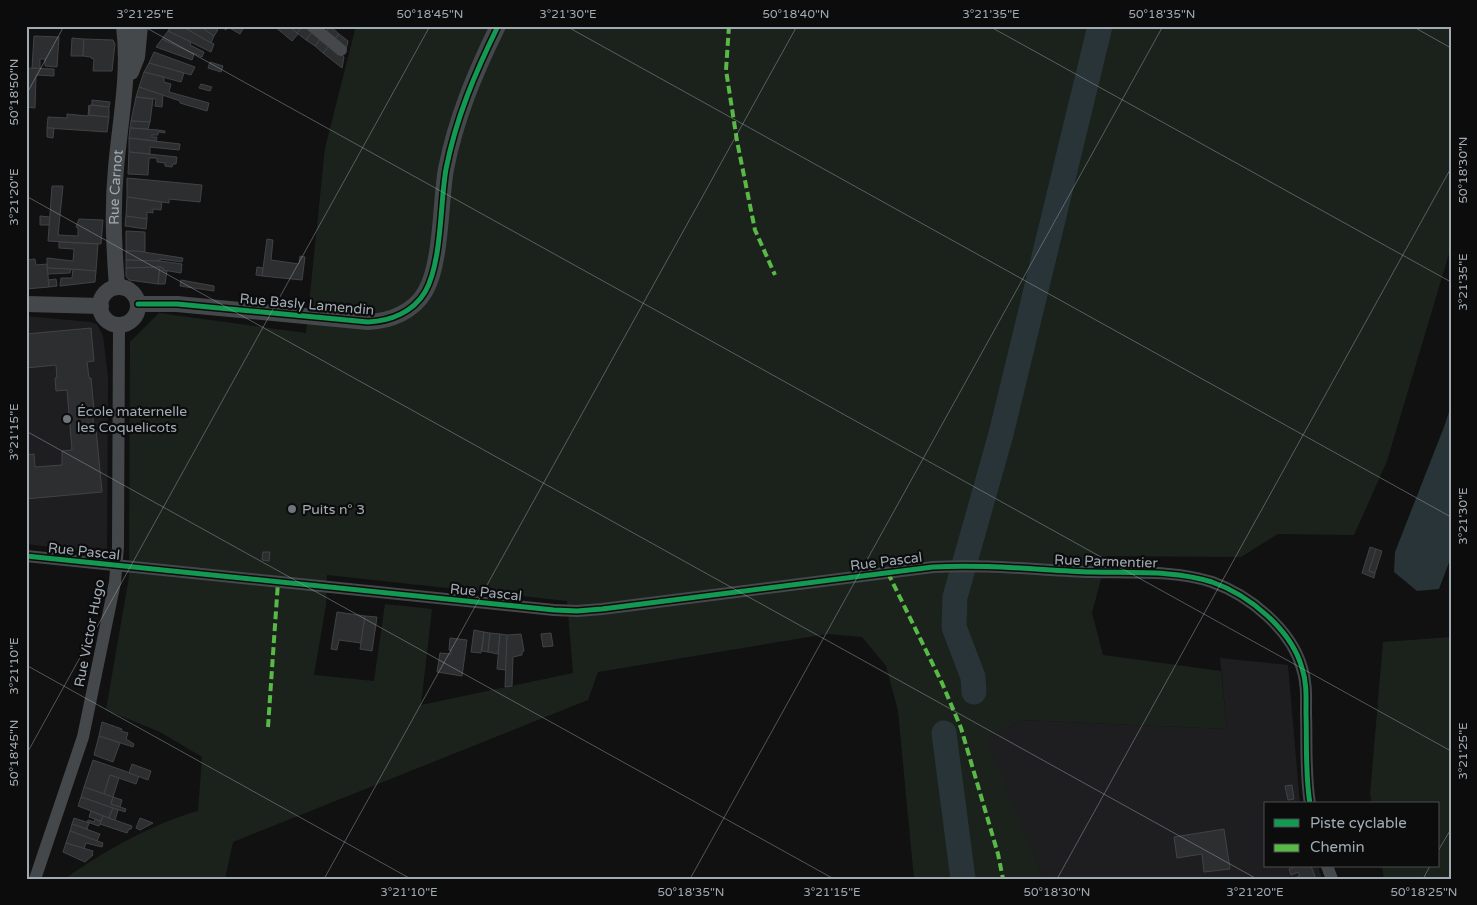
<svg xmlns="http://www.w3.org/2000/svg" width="1477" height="905" font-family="'Varela Round',sans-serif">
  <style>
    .built { fill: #1e1e20 }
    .green { fill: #1b221c; fill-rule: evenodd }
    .water { fill: #283437 }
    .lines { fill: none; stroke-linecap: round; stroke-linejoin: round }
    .river { stroke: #283437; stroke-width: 25 }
    .building { fill: #2d2e30; stroke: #404346 }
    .minor { stroke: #45484a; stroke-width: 12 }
    .tertiary { stroke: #45484a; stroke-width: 16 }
    .quiet { stroke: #58b947; stroke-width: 4; stroke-dasharray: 8 4; stroke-linecap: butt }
    .cycleway-casing { stroke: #0c0c0d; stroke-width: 8 }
    .cycleway { stroke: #139951; stroke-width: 5 }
    .ticks { fill: none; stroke: #a1abb4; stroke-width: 1; stroke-opacity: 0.45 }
    .poi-dot { fill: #6f757b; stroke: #0c0c0d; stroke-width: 2 }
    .labels { text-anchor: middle; stroke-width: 4.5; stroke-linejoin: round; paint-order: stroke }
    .street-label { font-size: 14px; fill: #a1abb4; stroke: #0c0c0d }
    .poi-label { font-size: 14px; fill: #a1abb4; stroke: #0c0c0d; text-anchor: start }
    .neatline { fill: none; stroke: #a1abb4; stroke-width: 2 }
    .ticks-label { font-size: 12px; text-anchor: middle; fill: #a1abb4 }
  </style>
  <rect width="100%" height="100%" fill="#111112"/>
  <g class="built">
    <polygon points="26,316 90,322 97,324 103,336 108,377 107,554 26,544"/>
    <polygon points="1220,658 1288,665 1300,804 1266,804 1266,866 1318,866 1322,879 1044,879 985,738 1021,720 1227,729"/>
  </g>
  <g class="green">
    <path d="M356,26h1095v221l-64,214 -33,74 -76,-1 -37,23 -134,-1 -15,57 11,42 118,16 6,58 -206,-9 -35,18 58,141h-130l-16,-168 -12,-45 -24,-29 -35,-3 -229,38 -10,28 -355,142 -8,37h-160c35,-26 91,-57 133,-68l4,-54 -42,-25 -54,-22 23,-133 1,-235 29,-29 147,20 19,-185zM327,575l240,26 6,72 -152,32 11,-96 -47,-5 -11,77 -60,-6 12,-70z"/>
    <polygon points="1451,637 1451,879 1384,879 1382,866 1438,866 1438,804 1372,804 1370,794 1383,642"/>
  </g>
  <polygon class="water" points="1451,406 1451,557 1439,589 1417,591 1394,572 1395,552 1444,427"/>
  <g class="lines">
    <g class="river">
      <polyline points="974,692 973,677 954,627 955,597 1001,434 1100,26"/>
      <polyline points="944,733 963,879"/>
    </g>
  </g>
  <g class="building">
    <polygon points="171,26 182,26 214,44 211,52 168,31"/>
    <polygon points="182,26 200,26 214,36 211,43"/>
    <polygon points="200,26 213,26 218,30 214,36"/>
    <polygon points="220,26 238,26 243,29 240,34 228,27 226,30"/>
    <polygon points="274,26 289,26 298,34 292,41"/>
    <polygon points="289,26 303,26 297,33"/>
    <polygon points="303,26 306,26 313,31 306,40 297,33"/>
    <polygon points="330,26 339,34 334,40 325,33"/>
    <polygon points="168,31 191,42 190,45 204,52 202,57 162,39"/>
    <polygon points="313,31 321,38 315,46 306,40"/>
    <polygon points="339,34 348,41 346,50 334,40"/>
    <polygon points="34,36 59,37 57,67 45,66 45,59 40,59 40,69 32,68"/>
    <polygon points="72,38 84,39 83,56 71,56"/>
    <polygon points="321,38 330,45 323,53 315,46"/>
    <polygon points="84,39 113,40 115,44 112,71 93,71 94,59 91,58 91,57 83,56"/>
    <polygon points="162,39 194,54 192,60 156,47"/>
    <polygon points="330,45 344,57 342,68 323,53"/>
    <polygon points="154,52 195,67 191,75 149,63"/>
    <polygon points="210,62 223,66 221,72 208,68"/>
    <polygon points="149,63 184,73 181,82 144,72"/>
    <polygon points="26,68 54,69 54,76 36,75 35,108 26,107"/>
    <polygon points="144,72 164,77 164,82 171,84 169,92 209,103 207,111 180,103 180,101 139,87"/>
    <polygon points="201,84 212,87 210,91 199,88"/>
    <polygon points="139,87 163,95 162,107 155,106 156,99 136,97"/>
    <polygon points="136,97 153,99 150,122 131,121"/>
    <polygon points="92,100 110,102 109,107 92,105"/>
    <polygon points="89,105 89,115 109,117 107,132 47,128 48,117 67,118 67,114 88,116"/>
    <polygon points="90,105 109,107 109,117 89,115"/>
    <polygon points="131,121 150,122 148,129 130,128"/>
    <polygon points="47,128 54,128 53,138 47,137"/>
    <polygon points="130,128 158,130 165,131 165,133 158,132 158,135 152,135 152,137 157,137 156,141 129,138"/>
    <polygon points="129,138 180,144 179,150 150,147 150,154 129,152"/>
    <polygon points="129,152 177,157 176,164 173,164 172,167 165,166 165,163 157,162 157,158 149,158 148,175 128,174"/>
    <polygon points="127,178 202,185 200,202 169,199 169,203 127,197"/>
    <polygon points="52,186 63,186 58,235 78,236 78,228 76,227 79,219 103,220 101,244 48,241"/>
    <polygon points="127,197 162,202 161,210 153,209 153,213 147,212 147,219 126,216"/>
    <polygon points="40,216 50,217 49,225 40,225"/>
    <polygon points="126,216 147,219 146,229 125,226"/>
    <polygon points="126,231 145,232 145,252 126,251"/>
    <polygon points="267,239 273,240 271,260 299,264 300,256 305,257 302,280 262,276"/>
    <polygon points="59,242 98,244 96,271 47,268 47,258 73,261 74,249 59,248"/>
    <polygon points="126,251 137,251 183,258 182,262 160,259 160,261 126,260"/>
    <polygon points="35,259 36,265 47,264 49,287 26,289 26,260"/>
    <polygon points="126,260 160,261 182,264 181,273 163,270 163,268 160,267 126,268"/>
    <polygon points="160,267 158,284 129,280 126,276 126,268"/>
    <polygon points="160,267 163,268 163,270 167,271 165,284 158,284"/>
    <polygon points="257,267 263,268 262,276 256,275"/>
    <polygon points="47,268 71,269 70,273 48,274"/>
    <polygon points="73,269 96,271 95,282 60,286 61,278 72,278"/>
    <polygon points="56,279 57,286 49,287 48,280"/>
    <polygon points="181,280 214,286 214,291 180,286"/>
    <polygon points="91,328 94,361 87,362 89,378 91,378 94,410 92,411 94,429 96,429 102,492 26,499 26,455 34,454 35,467 62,465 62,451 72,450 67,390 56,391 55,378 57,378 56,365 26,368 26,334"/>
    <polygon points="1370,547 1376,549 1369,571 1375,573 1374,578 1362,573"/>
    <polygon points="1376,549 1382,551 1375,573 1369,571"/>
    <polygon points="263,552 270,552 269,561 262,560"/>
    <polygon points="337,612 365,616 361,643 339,640 337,650 331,649"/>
    <polygon points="365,616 377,617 372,651 360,649"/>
    <polygon points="474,630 484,632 481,653 471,652"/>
    <polygon points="484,632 490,633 488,652 482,651"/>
    <polygon points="490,633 500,634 498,654 488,652"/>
    <polygon points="551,633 553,646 543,647 541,634"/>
    <polygon points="500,634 507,635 506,670 497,669"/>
    <polygon points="521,634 524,651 522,652 522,655 513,657 512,686 505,687 507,635"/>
    <polygon points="450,638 467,640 462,676 437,672 440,653 451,654 451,651 449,650"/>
    <polygon points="102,722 122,729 121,731 128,733 126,739 134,744 133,747 99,736"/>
    <polygon points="99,736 120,743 113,762 94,755"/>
    <polygon points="93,760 139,776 136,784 110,775 104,794 84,787"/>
    <polygon points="132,764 151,771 148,780 129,773"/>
    <polygon points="110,775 119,778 113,797 104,794"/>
    <polygon points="1292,785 1294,799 1288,800 1285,786"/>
    <polygon points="84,787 113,797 111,804 126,809 125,812 81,797"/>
    <polygon points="81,797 113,808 109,818 78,806"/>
    <polygon points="113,797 122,800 120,807 111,804"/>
    <polygon points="113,808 118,810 115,820 109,818"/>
    <polygon points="91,811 103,816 101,821 89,817"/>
    <polygon points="103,816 132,826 131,829 129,829 127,833 100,824"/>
    <polygon points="74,818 89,823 87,829 72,824"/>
    <polygon points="140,818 153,823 140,830 136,828"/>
    <polygon points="95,819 101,822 99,826 87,822 88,820 94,822"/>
    <polygon points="72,824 100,834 97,841 70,831"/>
    <polygon points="1224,829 1230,869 1204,872 1202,854 1177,858 1174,837"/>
    <polygon points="70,831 103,843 102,847 86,843 84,849 66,843"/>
    <polygon points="66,843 93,851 92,855 93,855 85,862 63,852"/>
    <polygon points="1296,866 1311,866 1316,879 1292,879 1300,876 1298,872 1291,875 1289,869"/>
  </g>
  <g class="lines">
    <g class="minor">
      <polyline points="312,26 341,50"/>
      <path d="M26,556l528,54 23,1 25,-2 331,-42c52,-3 106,3 159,5 39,1 83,-2 120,10 37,13 79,47 90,86 5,15 4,30 4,45 1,30 -1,61 4,91"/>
      <polyline points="1327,866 1332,879"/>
      <polyline points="35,879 83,737 115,582 118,547 119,325"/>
    </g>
    <g class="tertiary">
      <polyline points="131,72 137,57 140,26"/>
      <path id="s1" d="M117,287c-3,-41 -5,-77 -1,-119 4,-47 14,-94 8,-142"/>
      <circle cx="119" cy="306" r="19"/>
      <polyline points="26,304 101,306"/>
      <path d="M138,304h39l191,18c23,-1 45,-10 57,-30 17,-29 15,-89 21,-123 10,-51 29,-96 52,-143"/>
    </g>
    <g class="quiet">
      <polyline points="729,26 726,70 737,141 755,230 775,275"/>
      <polyline points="888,573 942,683 961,728 998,854 1003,879"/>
      <polyline points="268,727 278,582"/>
    </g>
    <defs>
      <g id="cycleway">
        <path d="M138,304h39l191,18c23,-1 45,-10 57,-30 17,-29 15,-89 21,-123 10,-51 29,-96 52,-143"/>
        <path d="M26,556l528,54 23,1 25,-2 331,-42c52,-3 106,3 159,5 39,1 83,-2 120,10 37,13 79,47 90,86 5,15 4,30 4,45 1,30 -1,61 4,91"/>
      </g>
    </defs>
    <use href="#cycleway" class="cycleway-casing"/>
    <use href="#cycleway" class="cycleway"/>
  </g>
  <path class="ticks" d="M143,26l1308,725M566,26l885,491M989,26l462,256M1412,26l39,22M26,95l38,-69M26,196l1231,683M26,431l808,448M26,665l385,214M26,755l404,-729M1438,851l13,-22M324,879l473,-853M690,879l473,-853M1057,879l394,-711M1423,879l7,-13"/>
  <g class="poi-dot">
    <circle cx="67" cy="419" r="5"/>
    <circle cx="292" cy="509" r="5"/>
  </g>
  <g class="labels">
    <g class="street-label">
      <text dy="5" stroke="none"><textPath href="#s1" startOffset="100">Rue Carnot</textPath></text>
      <text transform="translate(307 304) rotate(5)" y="5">Rue Basly Lamendin</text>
      <text transform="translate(84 551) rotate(6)" y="5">Rue Pascal</text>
      <text transform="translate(886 561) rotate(-7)" y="5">Rue Pascal</text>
      <text transform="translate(1106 561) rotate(2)" y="5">Rue Parmentier</text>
      <text transform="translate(486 592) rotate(6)" y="5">Rue Pascal</text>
      <text transform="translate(89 633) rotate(-79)" y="5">Rue Victor Hugo</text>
    </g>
    <g class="poi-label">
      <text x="77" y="416">École maternelle<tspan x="77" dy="16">les Coquelicots</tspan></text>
      <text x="302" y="514">Puits n° 3</text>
    </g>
  </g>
  <rect width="1477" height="905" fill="none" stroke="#0c0c0d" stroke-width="55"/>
  <rect x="1264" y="802" width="175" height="65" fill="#0c0c0d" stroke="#484c50"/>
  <rect x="1274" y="819" width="25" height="8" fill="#139951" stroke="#484c50"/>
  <text x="1310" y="828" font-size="15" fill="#a1abb4">Piste cyclable</text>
  <rect x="1274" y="844" width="25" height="8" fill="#58b947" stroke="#484c50"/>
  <text x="1310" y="852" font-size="15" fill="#a1abb4">Chemin</text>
  <rect x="28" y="28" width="1422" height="850" class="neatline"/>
  <g class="ticks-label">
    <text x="145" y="18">3°21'25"E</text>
    <text x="430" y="18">50°18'45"N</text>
    <text x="568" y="18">3°21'30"E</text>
    <text x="796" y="18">50°18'40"N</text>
    <text x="991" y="18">3°21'35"E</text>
    <text x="1162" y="18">50°18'35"N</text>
    <text transform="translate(14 92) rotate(-90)" y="4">50°18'50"N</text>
    <text transform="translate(1463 170) rotate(-90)" y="4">50°18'30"N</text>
    <text transform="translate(14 197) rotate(-90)" y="4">3°21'20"E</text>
    <text transform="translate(1463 282) rotate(-90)" y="4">3°21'35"E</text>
    <text transform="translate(14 432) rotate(-90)" y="4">3°21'15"E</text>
    <text transform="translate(1463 516) rotate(-90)" y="4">3°21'30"E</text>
    <text transform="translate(14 666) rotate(-90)" y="4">3°21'10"E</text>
    <text transform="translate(1463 751) rotate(-90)" y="4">3°21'25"E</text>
    <text transform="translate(14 753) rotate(-90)" y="4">50°18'45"N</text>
    <text x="409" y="896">3°21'10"E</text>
    <text x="691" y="896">50°18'35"N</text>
    <text x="832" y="896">3°21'15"E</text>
    <text x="1057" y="896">50°18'30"N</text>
    <text x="1255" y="896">3°21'20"E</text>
    <text x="1424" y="896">50°18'25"N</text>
  </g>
</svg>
